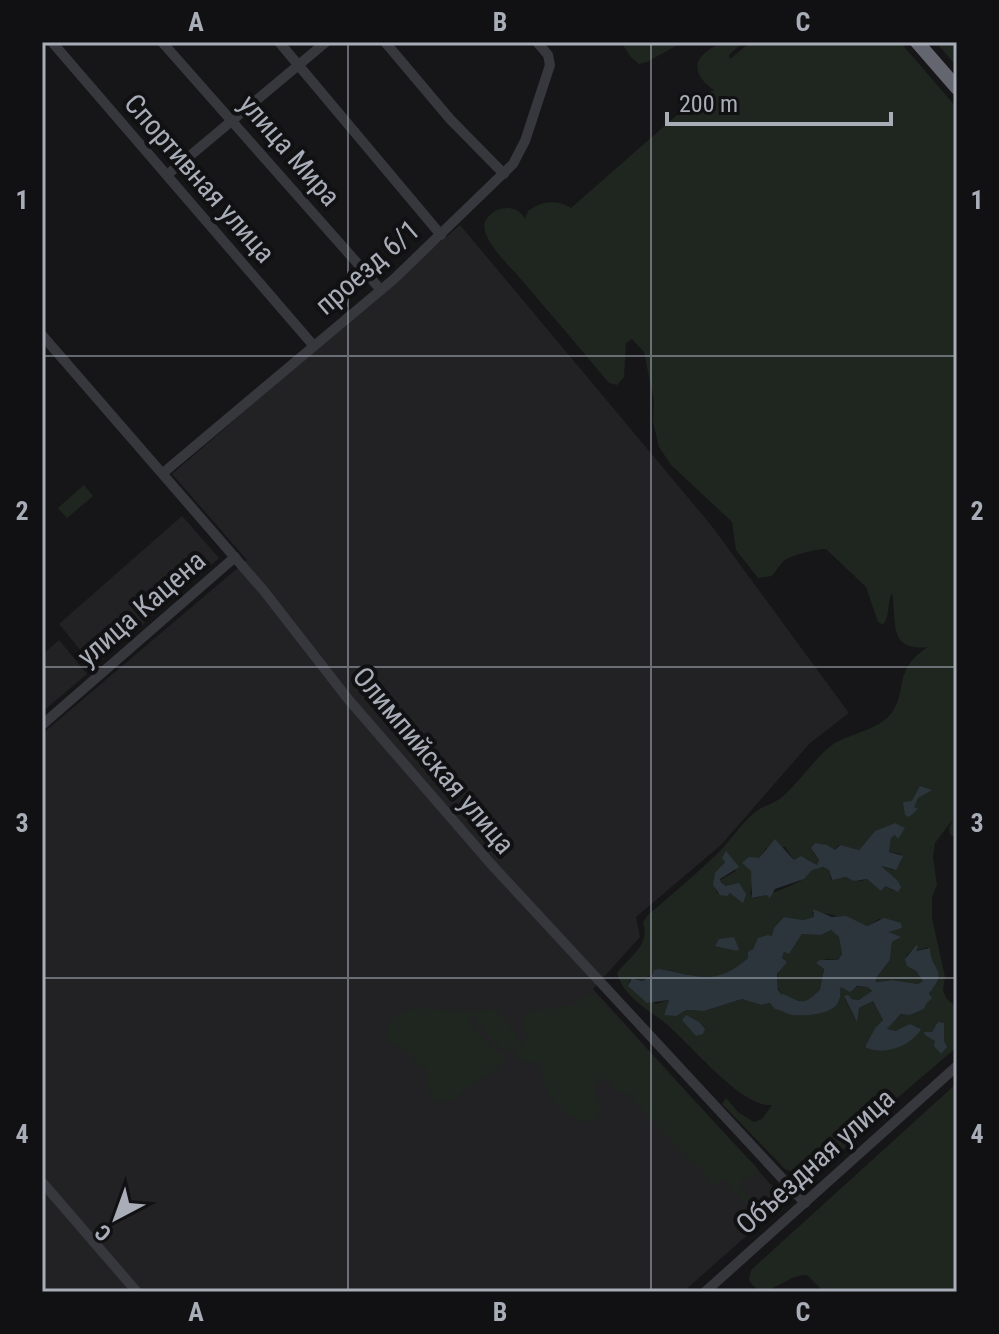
<svg xmlns="http://www.w3.org/2000/svg" width="999" height="1334" font-family="'Roboto Condensed',sans-serif">
  <style>
    .built { fill: #222225 }
    .green { fill: #1e261f; fill-rule: evenodd }
    .water { fill: #2c353c; fill-rule: evenodd }
    .lines { fill: none; stroke-linecap: round; stroke-linejoin: round }
    .minor { stroke: #37383d; stroke-width: 10 }
    .highway { stroke: #63666e; stroke-width: 14 }
    .grid { fill: none; stroke: #a8adb8; stroke-width: 2; stroke-opacity: 0.55 }
    .labels { text-anchor: middle; stroke-width: 8; stroke-linejoin: round; paint-order: stroke }
    .street-label { font-size: 28px; fill: #a8adb8; stroke: #111113 }
    .neatline { fill: none; stroke: #a8adb8; stroke-width: 3 }
    .grid-label { font-size: 26px; text-anchor: middle; font-weight: bold; fill: #a8adb8 }
  </style>
  <rect width="100%" height="100%" fill="#161618"/>
  <g class="built">
    <polygon points="460,225 711,525 849,713 810,743 721,845 636,917 640,937 593,989 786,1201 683,1292 42,1292 42,734 247,560 172,474"/>
    <polygon points="182,516 219,558 94,667 59,624"/>
    <polygon points="59,640 87,674 42,712 42,655"/>
  </g>
  <g class="green">
    <polygon points="621,42 683,42 647,62 639,64 631,57"/>
    <path d="M720,42h23l-14,13 1,4 21,-17h149l57,66v729l-7,-2 -1,-7 4,-9 -18,24 -2,14 4,28 -5,12v21l13,59 -2,13 3,8 11,10v39l-103,88c-6,15 -34,36 -50,41l-19,-7 -63,-65 4,-6 12,14 16,10 8,-3 10,-14c-30,4 -85,-65 -108,-83 -18,-14 -40,-25 -47,-49 13,-18 33,-26 26,-51l5,-7c23,-20 47,-40 69,-61 13,-13 23,-29 37,-41 8,-7 19,-9 27,-15 17,-15 30,-34 46,-49 18,-16 42,-15 60,-31 24,-23 2,-46 41,-71 -41,5 -31,-27 -36,-54 -5,10 -2,24 -9,32l-5,-3 -12,-35 -40,-38c-9,0 -34,6 -41,11 -4,3 -9,11 -13,16l-14,2 -22,-28 -4,-28 -61,-57 -12,-18 -6,-25 1,-21 -10,-49 -12,-13 -6,4 -2,34 -7,8 -8,-2c-28,-33 -56,-67 -85,-100 -12,-15 -31,-31 -38,-49 -2,-4 -2,-9 -1,-12 8,-17 32,-19 40,-3l3,-8c13,-10 30,-12 43,-3l123,-108 20,-10c-16,-11 -26,-27 -4,-41 4,-2 7,-4 10,-7zM895,823v12l-4,3 -2,14 12,2 -8,16 -13,-4 14,25 -10,-6 -3,5 -14,-11 -6,2 -15,-4 -15,3 -2,-10c-6,-3 -13,-4 -19,0 -3,3 -5,8 -8,10 -11,6 -38,17 -49,18l-3,-5 3,-11 -2,-11 15,-23 19,-1 9,13 13,-1 10,6 2,-5 -6,-8 22,-2 3,-5 21,5 16,-19zM722,857l14,14 -16,9 6,6h5l1,8 -15,-1c-6,-14 0,-20 8,-32zM812,912l17,2 38,12 12,-7 21,8 -11,5 11,5 -8,5 -2,18 -15,19 1,3 17,-2 25,4 6,-3 -17,-20 -1,-5 10,-11v6l12,-4c2,13 11,20 11,33l-8,10 -7,19 -14,6 -6,-3 -16,15 -1,3 5,2 18,-7 9,2 -31,23 -23,-3 10,-19 8,-8 -10,-19 -14,7 -4,11 -11,-22 15,3 13,-8 -5,-5h-26l-1,9 -21,17 -36,-3 -13,-7 -9,2 -19,-6 -38,12 -18,-1 -10,5h-12l5,-15 -13,4 -27,-18v-5l6,-3 7,3 11,-8 14,-3 40,9 25,-7 16,-14 10,-19 8,-4 6,2 12,-20 19,3 11,-3z"/>
    <polygon points="936,42 957,42 957,67"/>
    <polygon points="84,485 93,496 67,518 58,508"/>
    <path d="M831,930l8,7 3,17 -4,6 -13,-1 -4,31c-5,3 -10,10 -16,11 -8,2 -15,-6 -24,-7 -7,-11 -2,-28 3,-42l5,2 13,-20 19,1z"/>
    <path d="M588,994h6l164,175 -1,4 -15,7 -2,6 12,19 -5,1 -20,-24 -5,-2 -6,6 -4,-2c-8,-14 -21,-21 -31,-33 -17,-19 -35,-38 -53,-57l-9,-2 -13,-14 -10,5 -3,5 8,20 -3,9 -10,6c-25,-6 -47,-31 -47,-57l-4,-3 -18,-2 -5,-9 9,-6 4,-10 -5,-13 4,-11 49,-7z"/>
    <path d="M418,1008l48,4 29,-3 27,33 -1,4 -12,5 -8,-3 -13,-13 -15,-19 -4,-1 2,9 8,10 25,23 1,5 -54,39 -17,1 -7,-15 -1,-18 -10,-6 -9,-11 -17,-9c-8,-23 8,-31 28,-35z"/>
    <path d="M957,1083v209h-133l-17,-17c-21,-2 -43,31 -58,5l2,-10z"/>
  </g>
  <g class="water">
    <polygon points="920,786 932,790 918,798 914,807 918,809 909,817 905,815 903,802 912,801"/>
    <polygon points="895,823 905,828 898,839 895,835 891,838 889,852 903,856 896,870 881,866 898,881 901,887 898,892 885,886 881,891 867,879 854,881 846,877 832,880 829,870 823,867 812,870 804,879 775,889 770,898 767,895 752,898 751,871 742,863 749,857 759,858 775,839 794,860 801,856 817,865 819,860 811,848 815,843 827,845 835,850 840,845 859,850 875,831"/>
    <polygon points="726,851 739,867 720,879 721,882 726,886 739,883 746,894 743,903 730,893 727,896 720,895 713,885 715,873 725,862 722,858"/>
    <path d="M813,909l19,8 14,-1 21,10 17,-8 17,5 1,5 -13,4 12,5 -9,5 -2,18 -14,18v4l17,-2 25,4 5,-3 -7,-10 -9,-5 -2,-7 11,-14 2,1 -2,5 14,-3c-1,15 14,23 7,34 -2,4 -6,8 -8,12l3,4 -6,6 -2,5 -14,6 -9,-1 -14,15 8,2 15,-7 11,5c-10,18 -39,27 -56,18l10,-19 8,-8 -10,-19 -14,7 -2,14 -13,-26 4,-1 4,4 7,1 13,-9 -5,-4 -10,-1 -7,6 -9,-5c-1,4 0,9 -2,13 -4,15 -34,16 -46,15 -7,-1 -11,-5 -18,-6l-5,-6 -9,2 -19,-6 -38,12 -18,-1 -10,6 -12,-1 5,-15 -22,3 -19,-17 4,-8 10,3 10,-6 2,-5 5,-1c39,6 55,19 89,-11v-6l5,-3 5,-11 9,-3 5,1 2,-8 10,-11 19,3 11,-3zM831,930l8,7 3,17 -4,6h-18l-4,3 8,6 -4,21c-4,3 -10,10 -15,11 -9,2 -16,-7 -24,-7l-3,-4 -1,-16 10,-12 -5,-4 2,-6 5,2 13,-20 19,1z"/>
    <polygon points="734,937 739,949 737,951 715,946 719,939"/>
    <polygon points="686,1015 699,1022 705,1029 703,1034 696,1036 682,1020"/>
    <polygon points="938,1022 944,1023 944,1041 947,1047 941,1054 934,1046 935,1041 925,1035 924,1032 932,1032"/>
  </g>
  <g class="lines">
    <g class="minor">
      <polyline points="52,42 313,345"/>
      <polyline points="162,42 381,290"/>
      <polyline points="279,42 441,235"/>
      <polyline points="385,42 450,119 504,174"/>
      <polyline points="167,175 326,42"/>
      <polyline points="42,335 264,591 348,699 491,864 805,1203"/>
      <polyline points="163,473 394,279 513,164 525,141 550,65 548,55 537,42"/>
      <polyline points="42,725 235,557"/>
      <polyline points="42,1182 137,1292"/>
      <polyline points="705,1292 957,1066"/>
    </g>
    <polyline class="highway" points="917,42 957,88"/>
  </g>
  <path class="grid" d="M348,42v1250M651,42v1250M42,356h915M42,667h915M42,978h915"/>
  <g class="labels">
    <g class="street-label">
      <text transform="translate(290 150) rotate(49)" y="10">улица Мира</text>
      <text transform="translate(200 178) rotate(49)" y="10">Спортивная улица</text>
      <text transform="translate(367 267) rotate(-41)" y="10">проезд 6/1</text>
      <text transform="translate(141 608) rotate(-41)" y="10">улица Кацена</text>
      <text transform="translate(434 760) rotate(50)" y="10">Олимпийская улица</text>
      <text transform="translate(815 1161) rotate(-42)" y="10">Объездная улица</text>
    </g>
  </g>
  <rect width="999" height="1334" fill="none" stroke="#111113" stroke-width="88"/>
  <g transform="translate(116 1218) rotate(221)" stroke="#111113" stroke-width="6" paint-order="stroke">
  <path d="M0-6L14 30L0 20L-14 30Z" fill="#a8adb8"/>
  <text y="-12" font-size="22" font-weight="bold" text-anchor="middle" fill="#a8adb8">С</text>
  </g>
  <path d="M667 112v12h224v-12" fill="none" stroke="#a8adb8" stroke-width="4"/>
  <text x="679" y="112" font-size="24" fill="#a8adb8" stroke="#111113" stroke-width="6" paint-order="stroke">200 m</text>
  <rect x="44" y="44" width="911" height="1246" class="neatline"/>
  <g class="grid-label">
    <text x="196" y="31">A</text>
    <text x="500" y="31">B</text>
    <text x="803" y="31">C</text>
    <text x="22" y="209">1</text>
    <text x="977" y="209">1</text>
    <text x="22" y="520">2</text>
    <text x="977" y="520">2</text>
    <text x="22" y="832">3</text>
    <text x="977" y="832">3</text>
    <text x="22" y="1143">4</text>
    <text x="977" y="1143">4</text>
    <text x="196" y="1321">A</text>
    <text x="500" y="1321">B</text>
    <text x="803" y="1321">C</text>
  </g>
</svg>
